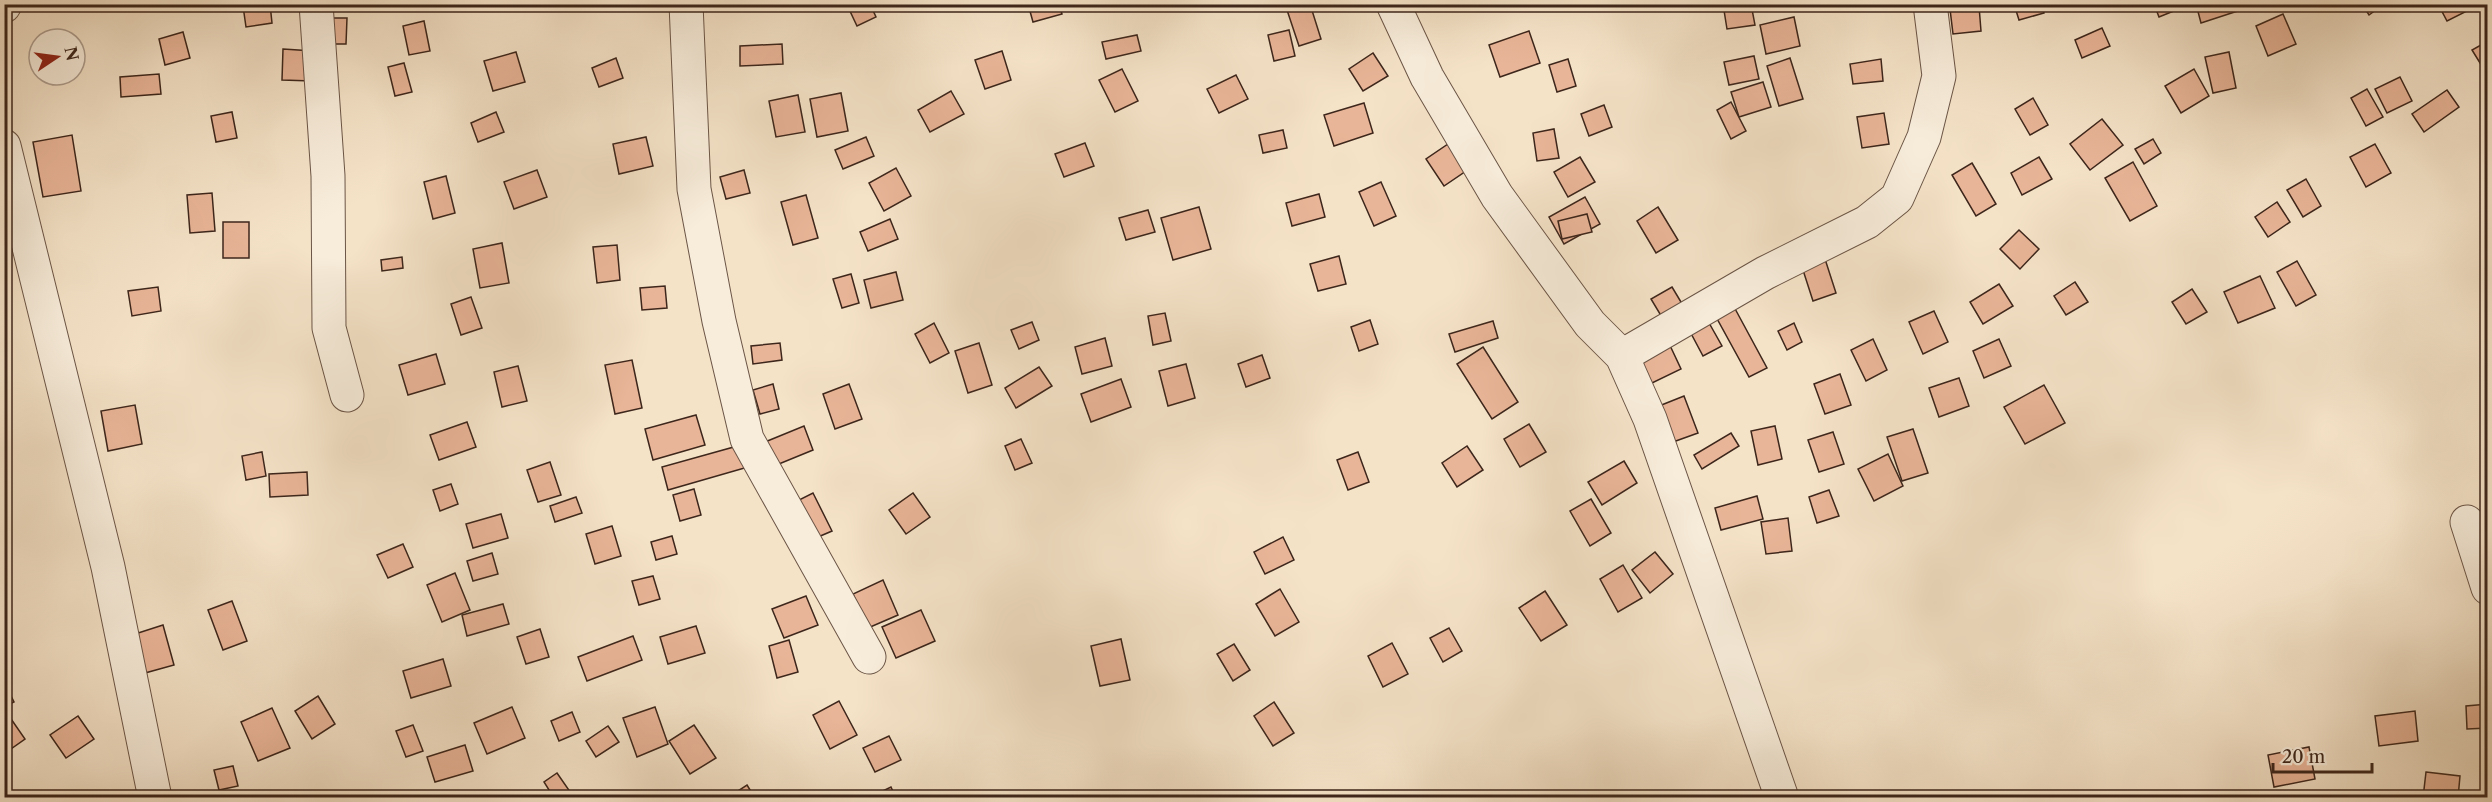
<svg xmlns="http://www.w3.org/2000/svg" width="2492" height="802" font-family="'Libre Caslon Text',serif">
  <style>
    .building { fill: #e9b598; stroke: #3d261b; stroke-width: 1.5 }
    .lines { fill: none; stroke-linecap: round; stroke-linejoin: round }
    .street-casing { stroke: #6b5546; stroke-width: 35 }
    .street { stroke: #f8eddb; stroke-width: 33 }
  </style>
  <rect width="100%" height="100%" fill="#f5e3c8"/>
  <filter id="stains"><feTurbulence type="fractalNoise" baseFrequency=".00333" numOctaves="4"/><feColorMatrix values="0 0 0 0 .2 0 0 0 0 .09 0 0 0 0 .02 0 0 0 .5 -.17"/></filter>
  <radialGradient id="worn" r=".72"><stop offset=".6" stop-color="#630" stop-opacity="0"/><stop offset="1" stop-color="#630" stop-opacity=".3"/></radialGradient>
  <g class="building">
    <polygon points="270,4 272,23 246,27 243,6"/>
    <polygon points="858,4 870,4 876,17 857,26 849,9"/>
    <polygon points="1028,4 1059,4 1062,14 1033,22"/>
    <polygon points="1285,4 1310,4 1321,39 1299,46"/>
    <polygon points="1723,4 1751,4 1755,25 1727,29"/>
    <polygon points="2014,4 2042,4 2044,13 2019,20"/>
    <polygon points="2154,4 2191,4 2159,17"/>
    <polygon points="2196,4 2249,4 2250,7 2201,23"/>
    <polygon points="2362,4 2384,4 2369,15"/>
    <polygon points="2438,4 2466,4 2469,10 2447,21"/>
    <polygon points="1979,6 1981,31 1953,34 1950,9"/>
    <polygon points="2283,14 2296,44 2268,56 2256,26"/>
    <polygon points="1794,17 1800,46 1766,54 1760,25"/>
    <polygon points="326,18 347,18 346,44 326,44"/>
    <polygon points="424,21 430,51 409,55 403,26"/>
    <polygon points="2102,28 2110,46 2082,58 2075,40"/>
    <polygon points="1289,30 1295,56 1274,61 1268,35"/>
    <polygon points="1529,31 1540,63 1500,77 1489,45"/>
    <polygon points="183,32 190,58 165,65 159,39"/>
    <polygon points="1137,35 1141,51 1106,59 1102,42"/>
    <polygon points="2488,41 2488,70 2485,71 2472,50"/>
    <polygon points="782,44 783,64 740,66 740,46"/>
    <polygon points="283,49 313,51 312,81 282,80"/>
    <polygon points="1002,51 1011,80 985,89 975,60"/>
    <polygon points="516,52 525,82 493,91 484,61"/>
    <polygon points="2229,52 2236,88 2213,93 2205,57"/>
    <polygon points="1373,53 1388,76 1363,91 1349,69"/>
    <polygon points="1754,56 1759,79 1729,85 1724,62"/>
    <polygon points="616,58 623,78 599,87 592,68"/>
    <polygon points="1790,58 1803,99 1779,106 1767,66"/>
    <polygon points="1568,59 1576,86 1557,92 1549,65"/>
    <polygon points="1881,59 1883,81 1853,84 1850,64"/>
    <polygon points="404,63 412,92 395,96 388,67"/>
    <polygon points="1122,69 1138,101 1115,112 1099,80"/>
    <polygon points="2194,69 2209,96 2181,113 2165,86"/>
    <polygon points="159,74 161,94 121,97 120,77"/>
    <polygon points="1236,75 1248,99 1219,113 1207,89"/>
    <polygon points="2400,77 2412,101 2387,113 2375,89"/>
    <polygon points="1763,82 1771,107 1739,117 1731,92"/>
    <polygon points="2367,89 2383,117 2366,126 2351,98"/>
    <polygon points="2447,90 2459,107 2424,132 2412,114"/>
    <polygon points="951,91 964,114 930,132 918,110"/>
    <polygon points="841,93 848,131 817,137 810,99"/>
    <polygon points="798,95 805,132 776,137 769,101"/>
    <polygon points="2033,98 2048,125 2030,135 2015,109"/>
    <polygon points="1731,102 1746,131 1731,139 1717,110"/>
    <polygon points="1364,103 1373,133 1334,146 1324,115"/>
    <polygon points="1604,105 1612,127 1589,136 1581,114"/>
    <polygon points="232,112 237,138 216,142 211,116"/>
    <polygon points="496,112 504,132 478,142 471,123"/>
    <polygon points="1884,113 1889,144 1862,148 1857,117"/>
    <polygon points="2102,119 2123,145 2090,170 2070,144"/>
    <polygon points="1554,129 1559,158 1537,161 1533,133"/>
    <polygon points="1283,130 1287,148 1263,153 1259,135"/>
    <polygon points="72,135 81,191 43,197 33,142"/>
    <polygon points="646,137 653,166 619,174 613,144"/>
    <polygon points="866,137 874,156 843,169 835,150"/>
    <polygon points="2153,139 2161,153 2144,164 2135,149"/>
    <polygon points="1085,143 1094,166 1064,177 1055,154"/>
    <polygon points="1448,144 1466,171 1444,186 1426,159"/>
    <polygon points="2375,144 2391,173 2366,187 2350,157"/>
    <polygon points="1580,157 1595,182 1568,197 1554,172"/>
    <polygon points="2039,157 2052,179 2022,195 2011,173"/>
    <polygon points="2133,162 2157,206 2130,221 2105,178"/>
    <polygon points="1972,163 1996,204 1976,216 1952,175"/>
    <polygon points="896,168 911,196 884,211 869,183"/>
    <polygon points="537,170 547,197 514,209 504,182"/>
    <polygon points="744,170 750,193 726,199 720,177"/>
    <polygon points="446,176 455,213 433,219 424,182"/>
    <polygon points="2306,179 2321,206 2303,217 2287,190"/>
    <polygon points="1381,182 1396,216 1374,226 1359,192"/>
    <polygon points="212,193 215,231 190,233 187,195"/>
    <polygon points="1319,194 1325,217 1292,226 1286,203"/>
    <polygon points="806,195 818,238 793,245 781,202"/>
    <polygon points="1585,197 1600,224 1564,244 1549,217"/>
    <polygon points="2277,202 2290,222 2268,237 2255,217"/>
    <polygon points="1199,207 1211,249 1173,260 1161,218"/>
    <polygon points="1658,207 1678,240 1656,253 1637,221"/>
    <polygon points="1148,210 1155,232 1126,240 1119,218"/>
    <polygon points="1587,214 1592,232 1562,239 1558,221"/>
    <polygon points="890,219 898,239 868,251 860,232"/>
    <rect x="223" y="222" width="26" height="36"/>
    <polygon points="2019,230 2039,249 2020,269 2000,249"/>
    <polygon points="502,243 509,283 480,288 473,249"/>
    <polygon points="617,245 620,280 597,283 593,247"/>
    <polygon points="1339,256 1346,284 1318,291 1310,264"/>
    <polygon points="402,257 403,268 382,271 381,260"/>
    <polygon points="1825,259 1836,293 1813,301 1802,267"/>
    <polygon points="2297,261 2316,295 2296,306 2277,272"/>
    <polygon points="896,272 903,300 871,308 864,280"/>
    <polygon points="851,274 859,303 842,308 833,279"/>
    <polygon points="2260,276 2275,308 2238,323 2224,292"/>
    <polygon points="2075,282 2088,302 2066,315 2054,296"/>
    <polygon points="1999,284 2013,306 1983,324 1970,302"/>
    <polygon points="665,286 667,308 642,310 640,288"/>
    <polygon points="158,287 161,311 132,316 128,291"/>
    <polygon points="1672,287 1687,312 1666,324 1651,299"/>
    <polygon points="2192,289 2207,312 2186,324 2172,302"/>
    <polygon points="471,297 482,328 461,335 451,304"/>
    <polygon points="1733,305 1767,368 1749,377 1715,315"/>
    <polygon points="1934,311 1948,342 1923,354 1909,322"/>
    <polygon points="1165,313 1171,341 1153,345 1148,316"/>
    <polygon points="1704,314 1722,346 1703,356 1686,324"/>
    <polygon points="1370,320 1378,344 1359,351 1351,327"/>
    <polygon points="1493,321 1498,338 1455,352 1449,334"/>
    <polygon points="1032,322 1039,340 1019,349 1011,330"/>
    <polygon points="934,323 949,353 930,363 915,334"/>
    <polygon points="1794,323 1802,342 1787,350 1778,331"/>
    <polygon points="1666,337 1681,369 1652,383 1636,351"/>
    <polygon points="1105,338 1112,366 1082,374 1075,347"/>
    <polygon points="1873,339 1887,370 1866,381 1851,350"/>
    <polygon points="1999,339 2011,366 1984,378 1973,351"/>
    <polygon points="780,343 782,360 753,364 751,346"/>
    <polygon points="979,343 992,385 968,393 955,351"/>
    <polygon points="1483,347 1518,402 1492,419 1457,364"/>
    <polygon points="436,354 445,384 408,395 399,365"/>
    <polygon points="1262,355 1270,378 1246,387 1238,364"/>
    <polygon points="632,360 642,408 615,414 605,365"/>
    <polygon points="1186,364 1195,398 1168,406 1159,371"/>
    <polygon points="518,366 527,401 502,407 494,372"/>
    <polygon points="1039,367 1052,386 1016,408 1005,388"/>
    <polygon points="1840,374 1851,405 1825,414 1814,384"/>
    <polygon points="1959,378 1969,406 1939,417 1929,388"/>
    <polygon points="1121,379 1131,407 1091,422 1081,394"/>
    <polygon points="773,384 779,409 760,414 753,390"/>
    <polygon points="849,384 862,419 835,429 823,394"/>
    <polygon points="2044,385 2065,423 2025,444 2004,407"/>
    <polygon points="1684,396 1698,433 1673,442 1659,406"/>
    <polygon points="135,405 142,444 108,451 101,411"/>
    <polygon points="696,415 705,445 653,460 645,429"/>
    <polygon points="467,422 476,447 439,460 430,435"/>
    <polygon points="1529,424 1546,452 1520,467 1504,439"/>
    <polygon points="804,426 813,450 774,466 765,442"/>
    <polygon points="1775,426 1782,459 1758,465 1751,431"/>
    <polygon points="1913,429 1928,473 1902,481 1887,437"/>
    <polygon points="1833,432 1844,464 1819,472 1808,440"/>
    <polygon points="1731,433 1739,446 1702,469 1694,455"/>
    <polygon points="1021,439 1032,463 1015,470 1005,446"/>
    <polygon points="741,445 748,467 668,490 662,467"/>
    <polygon points="1467,446 1483,470 1457,487 1442,463"/>
    <polygon points="262,452 266,476 246,480 242,456"/>
    <polygon points="1358,452 1369,482 1348,490 1337,460"/>
    <polygon points="1888,454 1903,486 1874,501 1858,469"/>
    <polygon points="1624,461 1637,483 1602,505 1588,482"/>
    <polygon points="550,462 561,495 538,502 527,470"/>
    <polygon points="307,472 308,495 270,497 269,474"/>
    <polygon points="451,484 458,504 440,511 433,490"/>
    <polygon points="694,489 701,515 680,521 673,495"/>
    <polygon points="1829,490 1839,516 1817,523 1809,497"/>
    <polygon points="813,493 832,531 811,540 793,503"/>
    <polygon points="913,493 930,517 906,534 889,510"/>
    <polygon points="1757,496 1763,519 1721,530 1715,508"/>
    <polygon points="576,497 582,513 555,522 550,506"/>
    <polygon points="1591,499 1611,533 1590,546 1570,511"/>
    <polygon points="501,514 508,538 473,548 466,524"/>
    <polygon points="1788,518 1792,551 1766,554 1761,522"/>
    <polygon points="612,526 621,556 595,564 586,534"/>
    <polygon points="672,536 677,554 656,560 651,542"/>
    <polygon points="1283,537 1294,560 1265,574 1254,552"/>
    <polygon points="403,544 413,567 388,578 377,555"/>
    <polygon points="1655,552 1673,574 1650,593 1632,570"/>
    <polygon points="492,553 498,574 473,581 467,561"/>
    <polygon points="1623,565 1642,598 1618,612 1600,579"/>
    <polygon points="455,573 470,610 442,622 427,585"/>
    <polygon points="653,576 660,599 639,605 632,581"/>
    <polygon points="883,580 898,615 868,628 853,594"/>
    <polygon points="1280,589 1299,622 1275,636 1256,604"/>
    <polygon points="1545,591 1567,625 1541,641 1519,608"/>
    <polygon points="806,596 818,625 784,638 772,609"/>
    <polygon points="232,601 247,641 223,650 208,610"/>
    <polygon points="503,604 509,624 467,636 462,615"/>
    <polygon points="921,610 935,641 896,658 882,627"/>
    <polygon points="163,625 174,665 145,673 135,634"/>
    <polygon points="696,626 705,653 668,664 660,637"/>
    <polygon points="1449,628 1462,651 1443,662 1430,638"/>
    <polygon points="540,629 549,657 526,664 517,637"/>
    <polygon points="633,636 642,660 587,681 578,657"/>
    <polygon points="1121,639 1130,680 1100,686 1091,646"/>
    <polygon points="789,640 798,672 777,678 769,646"/>
    <polygon points="1392,643 1408,674 1383,687 1368,656"/>
    <polygon points="1234,644 1250,670 1233,681 1217,654"/>
    <polygon points="443,659 451,686 411,698 403,671"/>
    <polygon points="4,682 14,702 4,707"/>
    <polygon points="318,696 335,724 312,739 295,711"/>
    <polygon points="839,701 857,735 830,749 813,715"/>
    <polygon points="1274,702 1294,733 1273,746 1254,716"/>
    <polygon points="2488,704 2488,728 2467,729 2466,706"/>
    <polygon points="512,707 525,738 487,754 474,723"/>
    <polygon points="655,707 668,744 637,757 623,718"/>
    <polygon points="272,708 290,748 258,761 241,722"/>
    <polygon points="2415,711 2418,741 2379,746 2375,716"/>
    <polygon points="572,712 580,732 559,741 551,721"/>
    <polygon points="9,716 25,739 8,751 4,746 4,719"/>
    <polygon points="78,716 94,739 66,758 50,735"/>
    <polygon points="413,725 423,751 406,757 396,731"/>
    <polygon points="694,725 716,758 690,774 669,741"/>
    <polygon points="608,726 619,742 596,757 586,741"/>
    <polygon points="889,736 901,760 875,772 863,748"/>
    <polygon points="465,745 473,771 435,782 427,757"/>
    <polygon points="2309,747 2315,779 2274,787 2268,755"/>
    <polygon points="233,766 238,786 219,790 214,770"/>
    <polygon points="2426,772 2460,776 2458,798 2423,798"/>
    <polygon points="557,773 573,796 572,798 554,798 544,782"/>
    <polygon points="747,785 755,798 727,798"/>
    <polygon points="891,787 896,798 868,798"/>
    <polygon points="1940,791 1942,798 1922,798"/>
  </g>
  <g class="lines">
    <defs>
      <g id="street">
        <polyline points="316,4 328,176 329,328 347,395"/>
        <polyline points="686,4 694,189 719,321 747,439 869,657"/>
        <polyline points="1393,4 1427,77 1497,196 1590,324 1622,356 1650,419 1782,798"/>
        <polyline points="4,6 5,4"/>
        <polyline points="4,146 108,567 155,798"/>
        <polyline points="1622,356 1765,273 1867,222 1897,198 1924,137 1939,76 1930,4"/>
        <polyline points="2467,522 2488,588"/>
      </g>
    </defs>
    <use href="#street" class="street-casing"/>
    <use href="#street" class="street"/>
  </g>
  <rect width="2492" height="802" fill="none" stroke="#f5e3c8" stroke-width="24"/>
  <rect x="6" y="6" width="2480" height="790" fill="none" stroke="#3d261b" stroke-width="3"/>
  <rect x="12" y="12" width="2468" height="778" fill="none" stroke="#3d261b" stroke-width="1.5"/>
  <g transform="translate(57 57) rotate(77)"><circle r="28" fill="#f8eddb" stroke="#ad9d8e" stroke-width="1.5"/>
  <path d="M0-4.5L10 22L0 15L-10 22Z" fill="#8f2418"/>
  <text y="-9" font-size="16" font-weight="bold" text-anchor="middle" fill="#3d261b">N</text>
  </g>
  <path d="M2273 763v9h99v-9" fill="none" stroke="#3d261b" stroke-width="3"/>
  <text x="2282" y="763" font-size="18" fill="#3d261b" stroke="#f8eddb" stroke-width="4.5" paint-order="stroke">20 m</text>
  <rect width="100%" height="100%" filter="url(#stains)"/>
  <rect width="100%" height="100%" fill="url(#worn)"/>
</svg>
